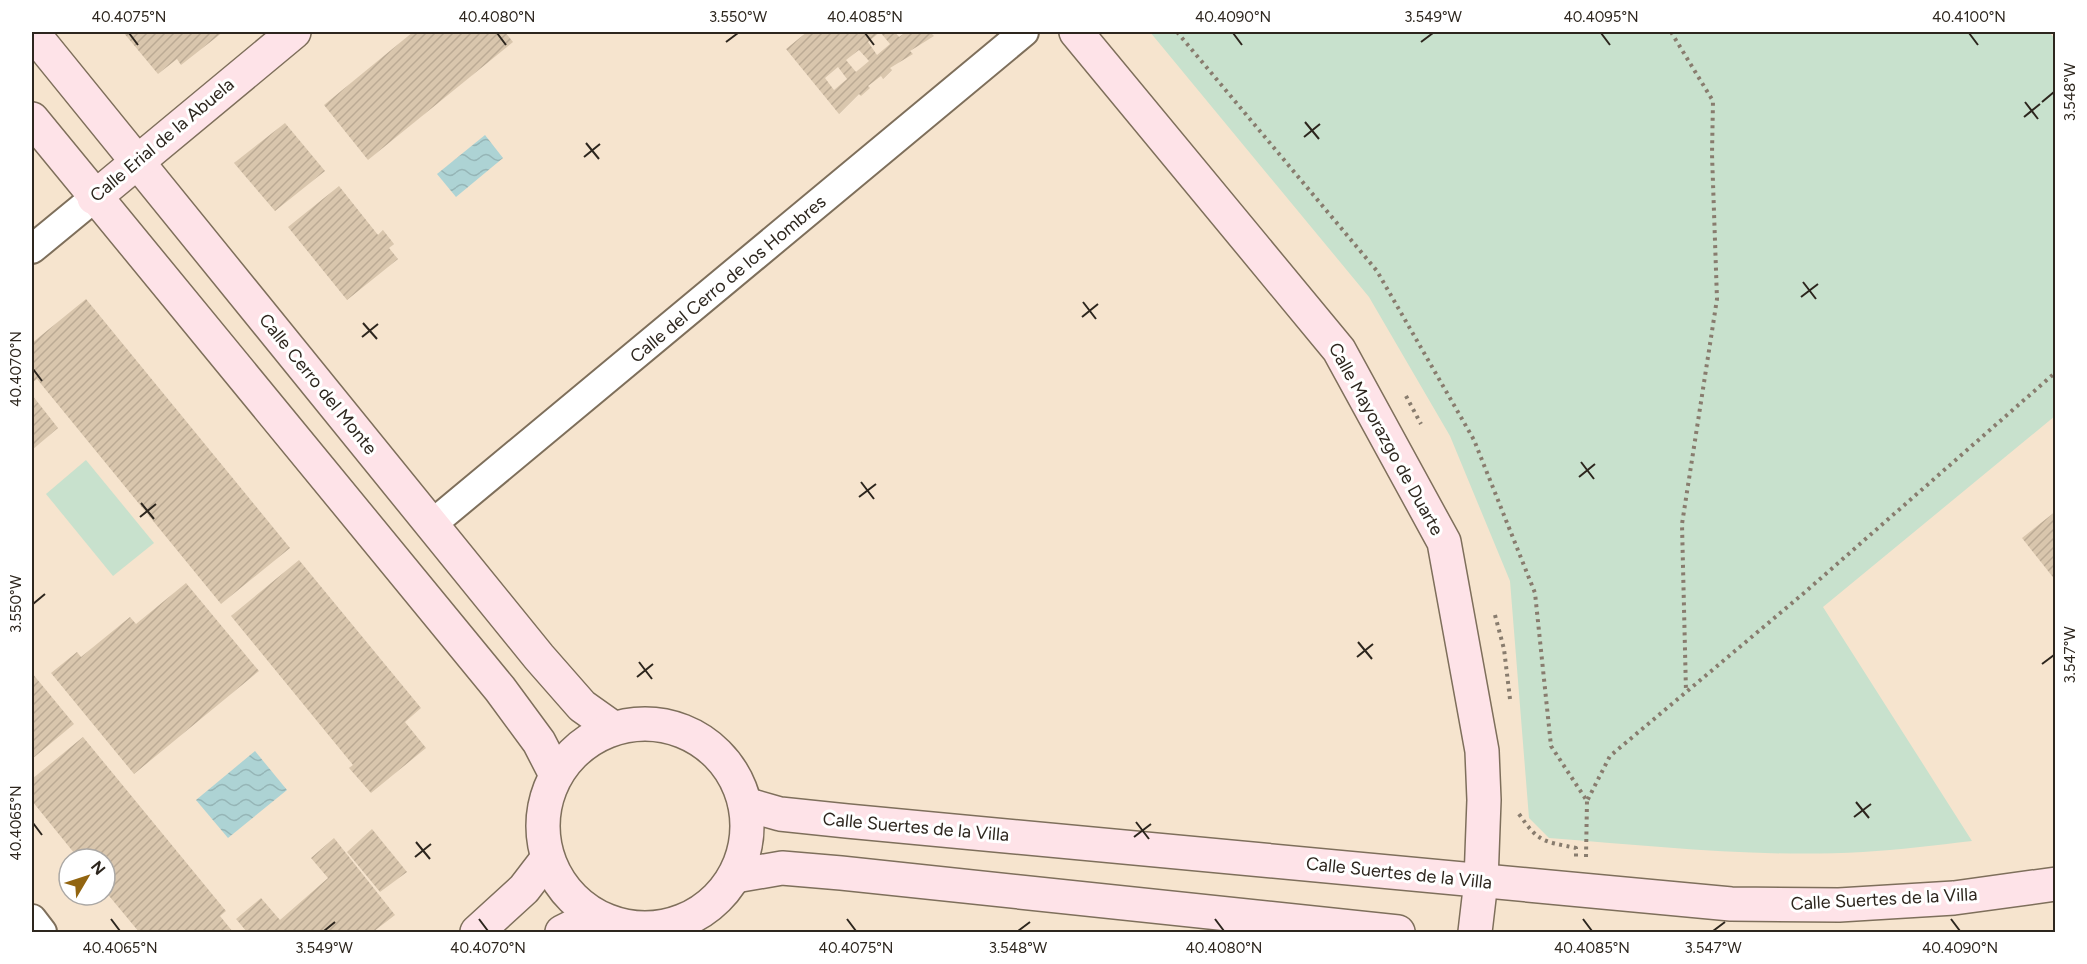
<svg xmlns="http://www.w3.org/2000/svg" width="2087" height="964" font-family="Figtree,sans-serif">
  <style>
    .grass { fill: #c8e1cd }
    .water { fill: url(#water-waves) }
    .building { fill: url(#building-hatch); fill-rule: evenodd }
    .lines { fill: none; stroke-linecap: round; stroke-linejoin: round }
    .street-casing { stroke: #7e6f5b; stroke-width: 32 }
    .secondary-casing { stroke: #7e6f5b; stroke-width: 36 }
    .path { stroke: #887c6e; stroke-width: 4; stroke-dasharray: 3 4.5; stroke-linecap: butt }
    .street { stroke: #fff; stroke-width: 28 }
    .secondary { stroke: #fee3e8; stroke-width: 33 }
    .ticks { fill: none; stroke: #2d261e; stroke-width: 2 }
    .labels { text-anchor: middle; stroke-width: 6; stroke-linejoin: round; paint-order: stroke }
    .street-label { font-size: 18px; fill: #2d261e; stroke: #fff }
    .neatline { fill: none; stroke: #2d261e; stroke-width: 2 }
    .ticks-label { font-size: 15px; text-anchor: middle; fill: #2d261e }
  </style>
  <defs>
    <pattern id="water-waves" width="16" height="10" patternUnits="userSpaceOnUse" patternTransform="scale(1.5)"><rect width="16" height="10" fill="#add3d4"/><path d="M0 5q4-4 8 0t8 0" fill="none" stroke="#95b5b6"/></pattern>
    <pattern id="building-hatch" width="6" height="6" patternUnits="userSpaceOnUse" patternTransform="scale(1.5)"><rect width="6" height="6" fill="#d9c6ad"/><path d="M-1 1l2-2M0 6l6-6M5 7l2-2" fill="none" stroke="#bbaa94"/></pattern>
  </defs>
  <rect width="100%" height="100%" fill="#f6e4ce"/>
  <g class="grass">
    <path d="M1150,32h899l7,8 -1,376 -232,191 149,234c-36,4 -73,9 -109,11 -104,6 -210,-6 -314,-14l-20,-20 -19,-237 -60,-145 -81,-139z"/>
    <polygon points="86,460 154,543 113,576 46,494"/>
  </g>
  <g class="water">
    <polygon points="485,135 503,158 456,197 437,174"/>
    <polygon points="255,751 287,790 228,838 196,800"/>
  </g>
  <g class="building">
    <polygon points="123,32 223,32 181,65 177,59 158,74"/>
    <polygon points="413,32 505,32 513,42 368,160 324,105"/>
    <path d="M807,32h88l4,5 7,-5h28l-2,2 2,2 -24,15 3,3 -23,14 2,2 -9,9 -2,-3 -13,10 2,2 -9,8 -2,-2 -20,20 -53,-65zM880,32l10,12 -13,11 -9,-13zM859,50l10,11 -13,11 -10,-12zM838,67l9,12 -13,11 -9,-12z"/>
    <polygon points="285,123 325,171 275,211 234,163"/>
    <polygon points="339,186 378,235 383,230 394,244 389,248 398,259 347,300 288,227"/>
    <polygon points="86,299 290,548 221,604 37,379 32,383 32,343"/>
    <polygon points="32,395 58,428 32,450"/>
    <polygon points="2056,511 2056,581 2022,538"/>
    <polygon points="299,560 421,708 405,722 426,748 371,793 349,768 353,765 231,616"/>
    <polygon points="186,583 259,671 134,774 51,673 77,652 81,657 130,617 136,624"/>
    <polygon points="32,673 74,724 32,759"/>
    <polygon points="83,737 226,911 220,916 233,932 139,932 105,891 105,859 79,859 32,801 32,779"/>
    <polygon points="372,829 407,872 380,892 347,852"/>
    <polygon points="334,838 395,915 373,932 247,932 236,919 261,898 280,920 328,878 311,858"/>
  </g>
  <g class="lines">
    <defs>
      <g id="street">
        <polyline points="32,249 94,198"/>
        <polyline points="431,525 1024,32"/>
        <polyline points="32,919 42,932"/>
      </g>
      <g id="secondary">
        <polyline points="32,32 539,657 582,706 613,728"/>
        <polyline points="1076,32 1339,350 1444,542 1482,751 1484,800 1481,881 1475,932"/>
        <polyline points="32,119 500,689 539,742 556,775"/>
        <polyline points="94,198 294,32"/>
        <circle cx="645" cy="826" r="102"/>
        <polyline points="745,804 780,814 847,821 1731,904 1839,905 1954,898 2056,884"/>
        <polyline points="735,876 782,868 841,873 1398,932"/>
        <polyline points="477,932 524,889 547,859"/>
        <polyline points="562,932 594,916"/>
      </g>
    </defs>
    <use href="#street" class="street-casing"/>
    <use href="#secondary" class="secondary-casing"/>
    <g class="path">
      <polyline points="1177,32 1377,271 1474,440 1535,593 1551,746 1587,801 1610,756 1804,593 2056,372"/>
      <polyline points="1671,32 1713,101 1712,154 1717,299 1682,524 1686,692"/>
      <polyline points="1406,396 1421,424"/>
      <polyline points="1495,615 1504,649 1510,699"/>
      <path d="M1519,814c20,29 24,27 57,34v9"/>
      <polyline points="1586,857 1587,801"/>
    </g>
    <use href="#street" class="street"/>
    <use href="#secondary" class="secondary"/>
  </g>
  <path class="ticks" d="M129,33l9,12M497,33l9,12M865,33l9,12M1233,33l9,12M1601,33l9,12M1969,33l9,12M726,42l12,-9M1421,42l12,-9M2025,102l13,17M2042,102l12,-10M2024,117l16,-13M1305,122l14,17M1304,137l16,-13M586,143l13,16M584,157l16,-13M1803,282l13,17M1801,297l17,-13M1083,302l13,17M1082,317l16,-13M363,323l14,16M362,337l16,-13M33,369l9,12M1581,462l13,17M1579,477l16,-13M861,482l13,17M859,497l17,-13M141,503l13,16M140,517l16,-13M33,604l12,-10M1358,642l14,17M1357,657l16,-13M639,662l13,17M2042,664l12,-9M637,677l16,-13M1856,802l13,16M1854,817l17,-13M1136,822l13,17M33,823l9,12M1134,837l17,-13M416,842l14,17M415,857l16,-13M111,919l9,12M479,919l9,12M847,919l9,12M1215,919l9,12M1583,919l9,12M1951,919l9,12M324,931l11,-9M1018,931l12,-9M1713,931l12,-9"/>
  <g class="labels">
    <g class="street-label">
      <text transform="translate(162 140) rotate(-40)" y="6">Calle Erial de la Abuela</text>
      <text transform="translate(728 279) rotate(-40)" y="6">Calle del Cerro de los Hombres</text>
      <text transform="translate(318 384) rotate(51)" y="6">Calle Cerro del Monte</text>
      <text transform="translate(1386 439) rotate(61)" y="6">Calle Mayorazgo de Duarte</text>
      <text transform="translate(916 827) rotate(5)" y="6">Calle Suertes de la Villa</text>
      <text transform="translate(1399 873) rotate(6)" y="6">Calle Suertes de la Villa</text>
      <text transform="translate(1884 899) rotate(-3)" y="6">Calle Suertes de la Villa</text>
    </g>
  </g>
  <rect width="2087" height="964" fill="none" stroke="#ffffff" stroke-width="66"/>
  <g transform="translate(87 877) rotate(51)"><circle r="28" fill="#ffffff" stroke="#aba8a5" stroke-width="1.5"/>
  <path d="M0-4.5L10 22L0 15L-10 22Z" fill="#926510"/>
  <text y="-9" font-size="16" font-weight="bold" text-anchor="middle" fill="#2d261e">N</text>
  </g>
  <rect x="33" y="33" width="2021" height="898" class="neatline"/>
  <g class="ticks-label">
    <text x="129" y="22">40.4075°N</text>
    <text x="497" y="22">40.4080°N</text>
    <text x="738" y="22">3.550°W</text>
    <text x="865" y="22">40.4085°N</text>
    <text x="1233" y="22">40.4090°N</text>
    <text x="1433" y="22">3.549°W</text>
    <text x="1601" y="22">40.4095°N</text>
    <text x="1969" y="22">40.4100°N</text>
    <text transform="translate(2070 92) rotate(-90)" y="5">3.548°W</text>
    <text transform="translate(16 369) rotate(-90)" y="5">40.4070°N</text>
    <text transform="translate(16 604) rotate(-90)" y="5">3.550°W</text>
    <text transform="translate(2070 655) rotate(-90)" y="5">3.547°W</text>
    <text transform="translate(16 823) rotate(-90)" y="5">40.4065°N</text>
    <text x="120" y="953">40.4065°N</text>
    <text x="324" y="953">3.549°W</text>
    <text x="488" y="953">40.4070°N</text>
    <text x="856" y="953">40.4075°N</text>
    <text x="1018" y="953">3.548°W</text>
    <text x="1224" y="953">40.4080°N</text>
    <text x="1592" y="953">40.4085°N</text>
    <text x="1713" y="953">3.547°W</text>
    <text x="1960" y="953">40.4090°N</text>
  </g>
</svg>
